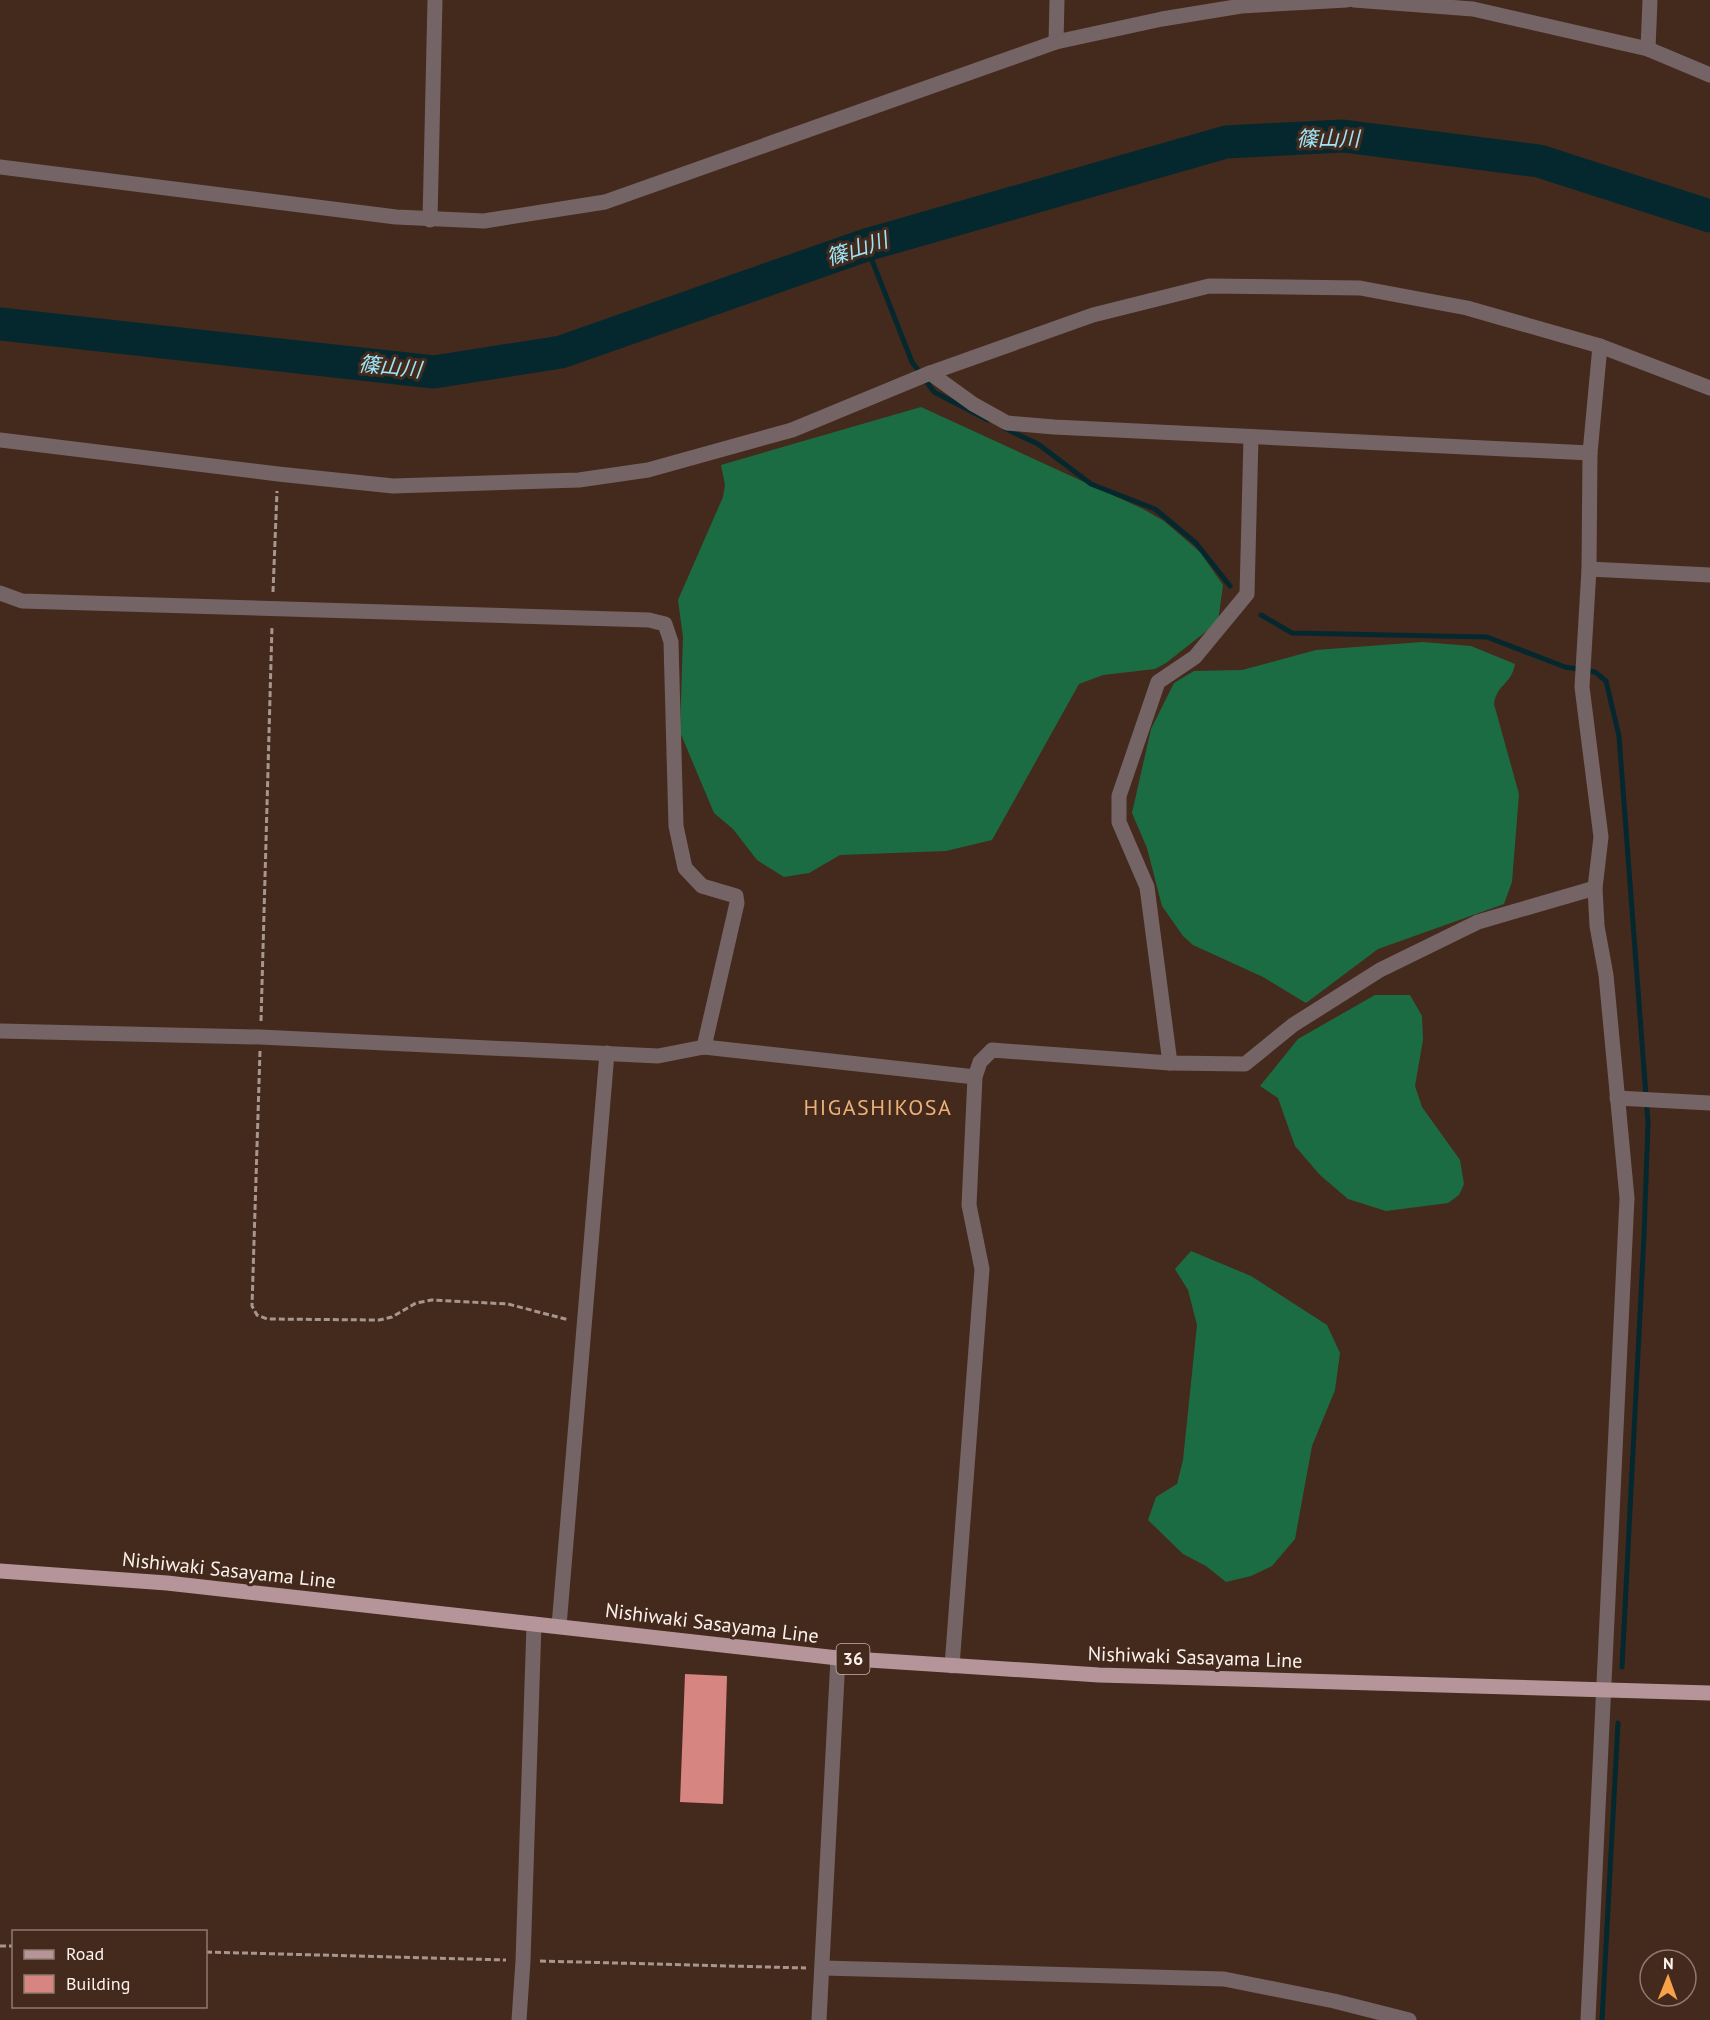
<svg xmlns="http://www.w3.org/2000/svg" width="1710" height="2020" font-family="'PT Sans','Noto Sans JP',sans-serif">
  <style>
    .forest { fill: #1c6c43 }
    .lines { fill: none; stroke-linecap: round; stroke-linejoin: round }
    .stream { stroke: #05282f; stroke-width: 5 }
    .river { stroke: #05282f; stroke-width: 33 }
    .building { fill: #d68580 }
    .path { stroke: #a8968e; stroke-width: 3; stroke-dasharray: 6 3; stroke-linecap: butt }
    .street { stroke: #746466; stroke-width: 15 }
    .primary { stroke: #b59599; stroke-width: 15 }
    .labels { text-anchor: middle; stroke-width: 6; stroke-linejoin: round; paint-order: stroke }
    .shield { fill: #442a1d; stroke: #c5b6af; stroke-width: 1.5 }
    .shield-label { font-size: 18px; font-weight: bold; fill: #fcf2ed }
    .street-label { font-size: 20px; fill: #fcf2ed; stroke: #442a1d }
    .water-label { font-size: 21px; font-style: italic; fill: #9be7f9; stroke: #442a1d }
    .quarter-label { font-size: 22px; letter-spacing: 1.5px; fill: #ecb179; stroke: #442a1d }
  </style>
  <rect width="100%" height="100%" fill="#442a1d"/>
  <g class="forest">
    <polygon points="921,407 1143,509 1164,521 1200,552 1223,585 1218,622 1166,663 1155,669 1103,675 1079,684 992,840 946,851 840,855 809,873 784,877 757,860 733,829 714,813 680,732 683,637 678,600 723,497 725,485 721,465"/>
    <path d="M1422,642l49,4 44,18c-4,22 -18,19 -21,40l25,90 -7,88 -8,22 -126,45 -72,54 -43,-26 -70,-32 -10,-9 -21,-30 -15,-58 -15,-35 19,-84 23,-46 20,-12 48,-1 74,-20z"/>
    <polygon points="1375,995 1410,995 1422,1016 1423,1040 1415,1086 1422,1107 1460,1160 1464,1184 1459,1195 1448,1203 1386,1211 1348,1199 1320,1175 1295,1146 1278,1098 1260,1086 1298,1039"/>
    <polygon points="1191,1251 1251,1276 1327,1325 1340,1353 1335,1390 1312,1446 1295,1539 1272,1566 1251,1576 1226,1582 1206,1566 1183,1554 1148,1520 1156,1497 1177,1484 1183,1460 1197,1325 1188,1290 1175,1269"/>
  </g>
  <g class="lines">
    <g class="stream">
      <polyline points="866,245 912,362 934,392 988,420"/>
      <polyline points="1004,428 1038,444 1091,484 1155,509 1196,543 1230,586"/>
      <polyline points="1261,615 1292,633 1487,637 1565,667 1595,672 1606,681 1619,736 1648,1123 1644,1236 1622,1667"/>
      <polyline points="1602,2020 1618,1723"/>
    </g>
    <polyline class="river" points="0,324 434,372 561,352 866,245 1226,142 1343,136 1539,161 1710,216"/>
  </g>
  <polygon class="building" points="685,1674 727,1676 723,1804 680,1802"/>
  <g class="lines">
    <g class="path">
      <polyline points="273,592 277,491"/>
      <polyline points="261,1021 272,626"/>
      <polyline points="260,1051 252,1306 257,1315 267,1319 379,1320 392,1317 416,1303 432,1300 508,1304 569,1320"/>
      <polyline points="0,1946 14,1946"/>
      <polyline points="206,1952 506,1960"/>
      <polyline points="540,1961 806,1968"/>
    </g>
    <g class="street">
      <polyline points="1354,0 1473,9 1648,49 1650,0"/>
      <polyline points="1056,42 1057,0"/>
      <polyline points="1648,49 1710,75"/>
      <polyline points="0,167 396,217 484,221 605,202 1056,42 1162,19 1241,6 1347,0"/>
      <polyline points="430,220 435,0"/>
      <polyline points="930,373 973,404 1007,423 1054,427 1590,453"/>
      <polyline points="0,440 278,474 393,486 579,480 648,470 792,430 930,373 1093,315 1209,286 1360,288 1467,308 1600,346 1710,388"/>
      <polyline points="1589,569 1710,575"/>
      <polyline points="0,593 22,601 649,620 665,624 671,642 676,826 685,868 702,886 736,896 737,903 704,1047"/>
      <polyline points="0,1031 260,1037 658,1056 704,1047 975,1077"/>
      <polyline points="1170,1063 1147,887 1119,822 1119,796 1158,682 1195,657 1247,594 1251,437"/>
      <polyline points="1617,1098 1710,1103"/>
      <polyline points="559,1626 607,1053"/>
      <polyline points="952,1666 982,1269 969,1205 975,1077 980,1062 992,1050 1170,1063 1245,1064 1293,1025 1380,970 1478,922 1595,888"/>
      <polyline points="823,1968 1224,1979 1334,2001 1409,2020"/>
      <polyline points="519,2020 523,1961 534,1624"/>
      <polyline points="819,2020 838,1658"/>
      <polyline points="1588,2020 1627,1198 1606,975 1597,926 1595,888 1601,837 1582,687 1589,569 1590,453 1600,346"/>
    </g>
    <polyline class="primary" points="0,1571 167,1583 838,1658 1099,1675 1710,1693"/>
  </g>
  <g class="labels">
    <rect class="shield" x="836.5" y="1644" width="33" height="30" rx="4.5"/>
    <g class="shield-label">
      <text x="853" y="1665">36</text>
    </g>
    <g class="street-label">
      <text transform="translate(229 1570) rotate(6)" y="7">Nishiwaki Sasayama Line</text>
      <text transform="translate(712 1623) rotate(7)" y="7">Nishiwaki Sasayama Line</text>
      <text transform="translate(1195 1657) rotate(2)" y="7">Nishiwaki Sasayama Line</text>
    </g>
    <g class="water-label">
      <text x="1328" y="146">篠山川</text>
      <text transform="translate(857 249) rotate(-18)" y="7">篠山川</text>
      <text transform="translate(390 367) rotate(6)" y="7">篠山川</text>
    </g>
    <g class="quarter-label">
      <text x="878" y="1115">HIGASHIKOSA</text>
    </g>
  </g>
  <rect x="12" y="1930" width="195" height="78" fill="#442a1d" stroke="#8e7a70" stroke-width="1.5"/>
  <rect x="24" y="1950" width="30" height="9" fill="#b59599" stroke="#8e7a70" stroke-width="1.5"/>
  <text x="66" y="1960" font-size="18" fill="#fcf2ed">Road</text>
  <rect x="24" y="1975" width="30" height="18" fill="#d68580" stroke="#8e7a70" stroke-width="1.5"/>
  <text x="66" y="1990" font-size="18" fill="#fcf2ed">Building</text>
  <g transform="translate(1668 1978) rotate(1)"><circle r="28" fill="#442a1d" stroke="#8e7a70" stroke-width="1.5"/>
  <path d="M0-4.5L10 22L0 15L-10 22Z" fill="#f7a148"/>
  <text y="-9" font-size="16" font-weight="bold" text-anchor="middle" fill="#fcf2ed">N</text>
  </g>
</svg>
